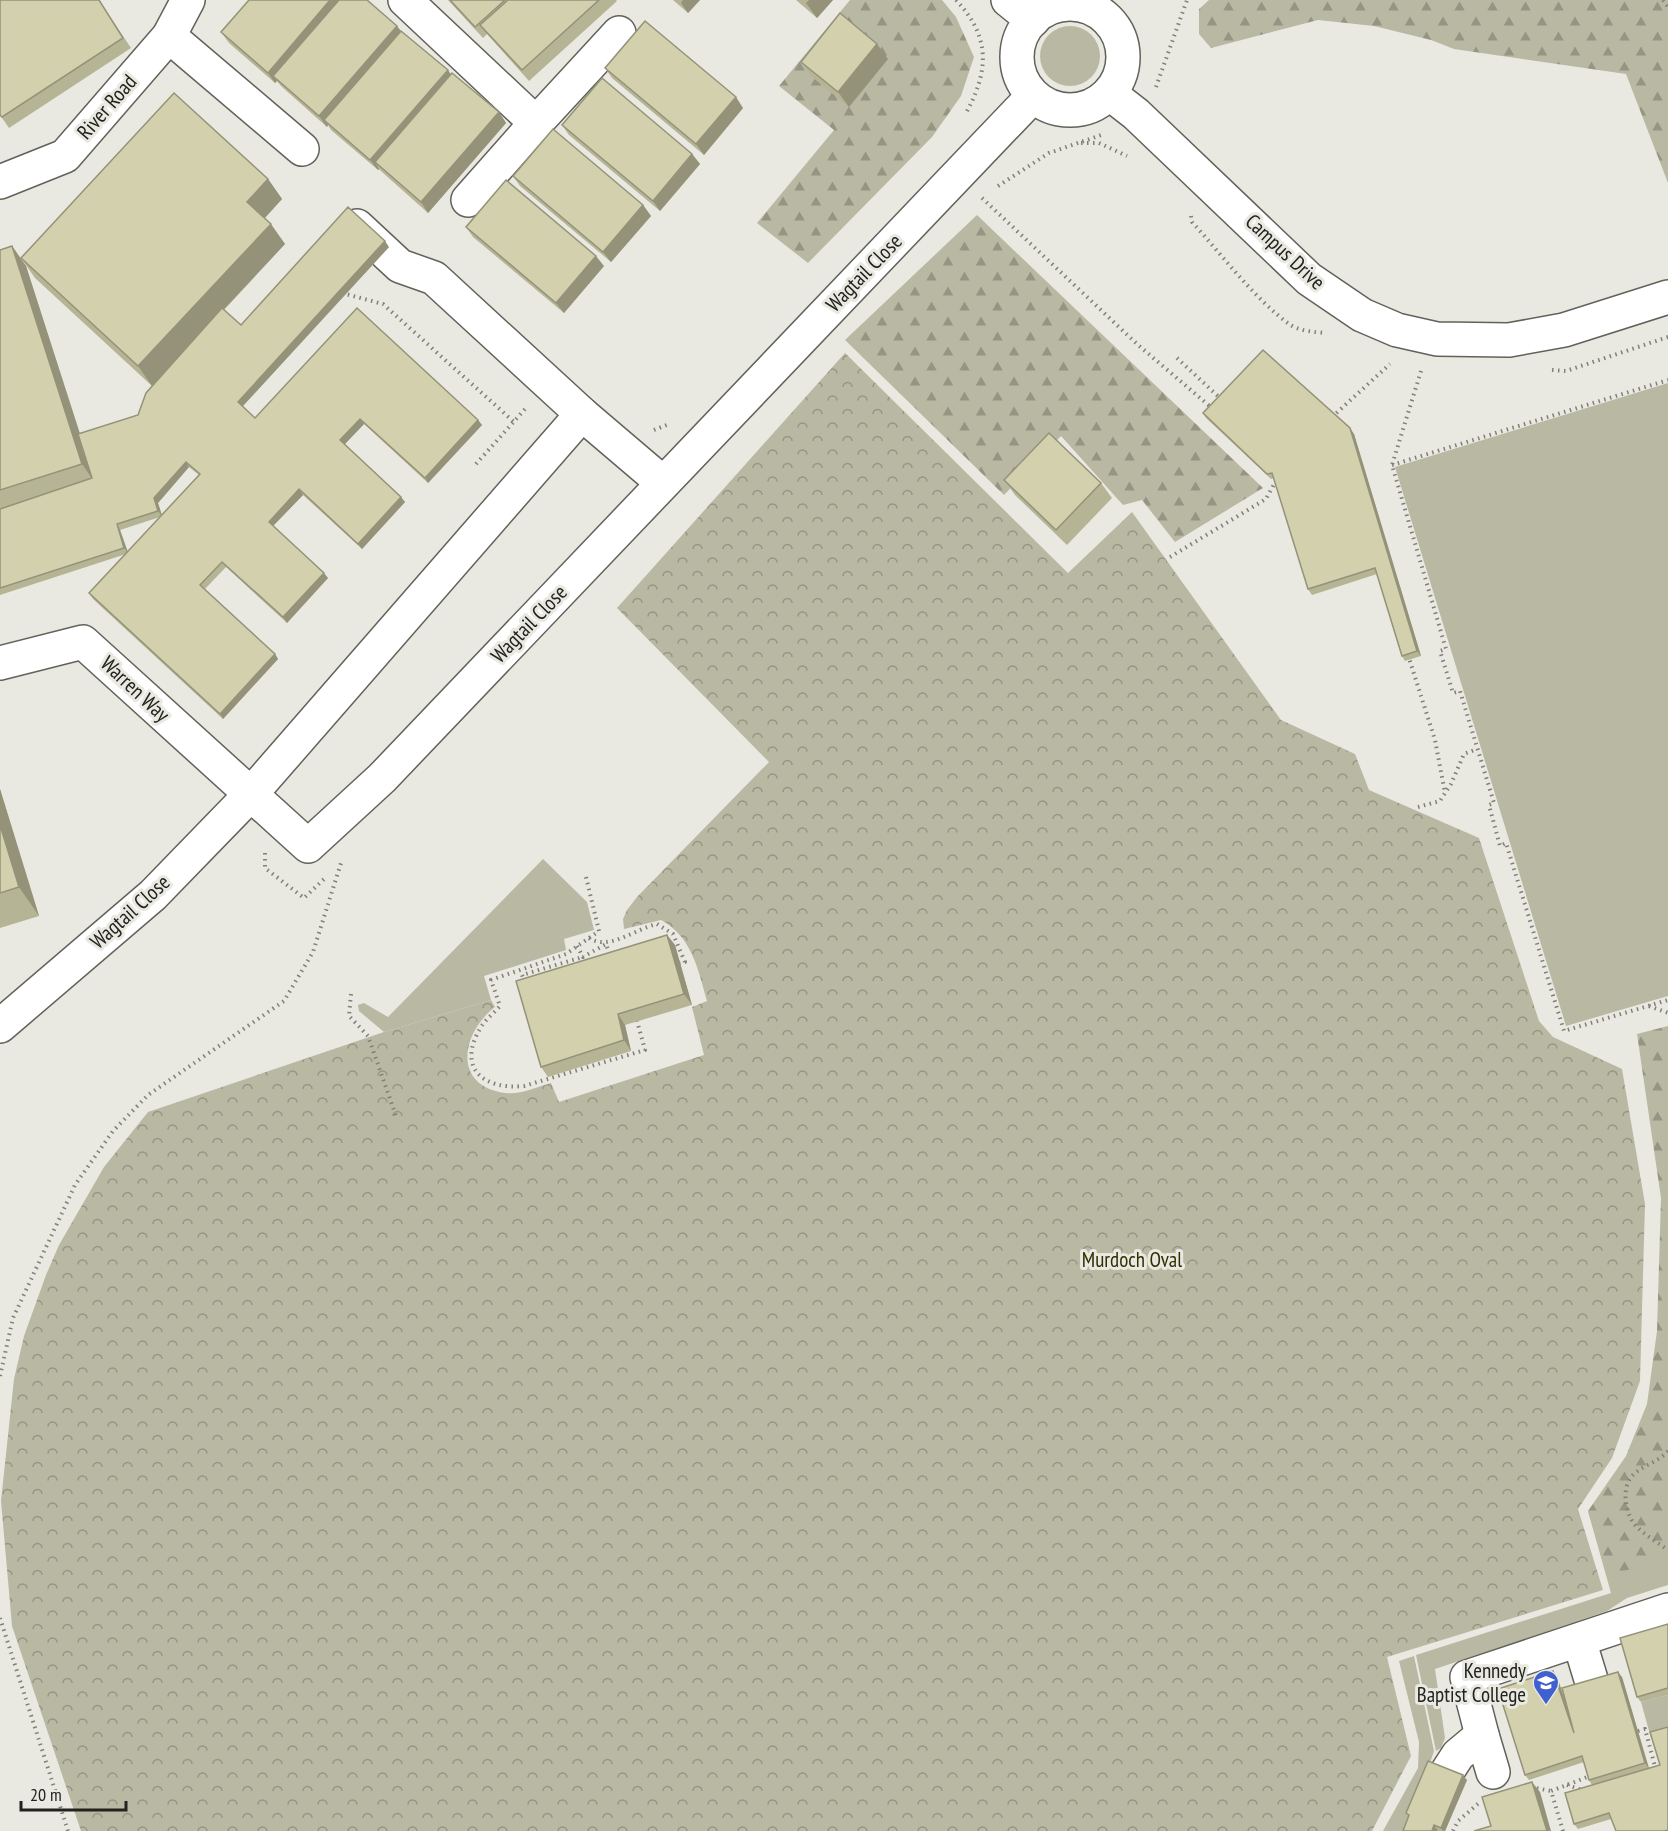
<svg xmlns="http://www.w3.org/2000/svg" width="1668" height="1831" font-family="'PT Sans Narrow',sans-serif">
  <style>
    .green { fill: #b9b8a3 }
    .forest { fill: url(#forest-firs) }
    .park { fill: url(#park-crowns) }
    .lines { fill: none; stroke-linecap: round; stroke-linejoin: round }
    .minor-casing { stroke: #62625b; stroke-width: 36 }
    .path { stroke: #80807a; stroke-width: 4; stroke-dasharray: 1.5 4.5; stroke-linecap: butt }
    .minor { stroke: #fff; stroke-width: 33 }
    .wall { fill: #b5b495; fill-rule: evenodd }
    .shaded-wall { fill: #949279 }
    .building { fill: #d3d1ad; stroke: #949279; stroke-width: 1.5 }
    .labels { text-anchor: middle; stroke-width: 6; stroke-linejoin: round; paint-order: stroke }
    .street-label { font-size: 21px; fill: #22221f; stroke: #e9e9e1 }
    .park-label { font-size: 21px; fill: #322f01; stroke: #e9e9e1 }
    .poi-label { font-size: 21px; fill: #22221f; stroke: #e9e9e1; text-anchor: end }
  </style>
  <defs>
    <pattern id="forest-firs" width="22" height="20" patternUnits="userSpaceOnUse" patternTransform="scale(1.5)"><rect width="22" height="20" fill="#b9b8a3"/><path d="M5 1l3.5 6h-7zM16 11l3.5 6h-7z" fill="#969584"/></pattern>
    <pattern id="park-crowns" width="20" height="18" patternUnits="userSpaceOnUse" patternTransform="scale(1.5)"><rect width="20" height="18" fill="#b9b8a3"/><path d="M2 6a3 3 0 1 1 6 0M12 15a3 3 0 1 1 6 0" fill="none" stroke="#969584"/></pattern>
  </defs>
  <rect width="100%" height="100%" fill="#e9e9e1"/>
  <g class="green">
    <circle cx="1070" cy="56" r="30"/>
    <polygon points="1668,383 1668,996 1566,1026 1395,467"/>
    <polygon points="543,859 587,902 594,930 564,939 566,950 484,976 491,1000 384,1032 359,1011 358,1005 364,1003 388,1017"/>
    <polygon points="1588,1511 1668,1534 1668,1585 1627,1598 1607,1611 1581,1620 1435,1669 1445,1738 1441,1748 1436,1751 1416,1655 1611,1593"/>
    <polygon points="1414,1656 1434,1751 1407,1831 1383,1831 1418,1768 1419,1742 1399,1661"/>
    <polygon points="1668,1695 1668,1734 1651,1738 1641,1702"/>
  </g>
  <g class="forest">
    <polygon points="850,0 942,0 956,17 974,57 961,96 932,137 808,263 757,223 834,130 779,86"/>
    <polygon points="1209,0 1668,0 1668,183 1626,74 1454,49 1431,40 1374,26 1318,20 1211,48 1199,34 1199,9"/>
    <polygon points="977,215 1263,488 1175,542 1142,500 1123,505 1061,436 1004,495 845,340"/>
    <polygon points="1668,1026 1668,1558 1607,1576 1588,1511 1626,1456 1647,1404 1657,1331 1661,1198 1637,1034"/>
  </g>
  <path class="park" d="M845,353l223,220 64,-61 149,208 74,34 14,36 110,48 60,183 14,16 69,32 23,135 -5,177 -28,77 -34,51 25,81 -216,67 24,99 -39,75h-1291l-69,-205 -11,-125 13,-122 10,-43 22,-61 13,-30 45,-78 44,-55 236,-80 107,-32 4,7c-34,26 -43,79 10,86 15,2 32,-6 46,-10l8,19 145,-47 -12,-48 15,-6c-9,-32 -15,-64 -46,-81l-37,9 -1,-10 4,-9 10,-13 132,-135 -152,-154z"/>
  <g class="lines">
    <defs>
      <g id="minor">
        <polyline points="405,0 536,123 619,33"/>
        <polyline points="1008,0 1033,20"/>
        <circle cx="1070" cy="57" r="53"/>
        <polyline points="169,36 302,149"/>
        <polyline points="1109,93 1136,114 1309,279 1362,315 1397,330 1437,339 1509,340 1564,330 1668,297"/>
        <polyline points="0,182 65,156 169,36 188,0"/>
        <polyline points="468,200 536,123"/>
        <polyline points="357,226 400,266 434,278 582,414 663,483"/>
        <polyline points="0,663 83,642 308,846 382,778 1033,96"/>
        <polyline points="0,1026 153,895 250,795 582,414"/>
        <polyline points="1579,1640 1593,1686"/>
        <polyline points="1482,1735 1467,1677 1668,1610"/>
        <polyline points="1447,1772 1458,1755 1482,1735 1493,1772"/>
      </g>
    </defs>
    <use href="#minor" class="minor-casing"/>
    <g class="path">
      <path d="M956,0c35,37 33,71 10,113"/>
      <polyline points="1663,0 1668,7"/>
      <polyline points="1156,87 1187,0"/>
      <polyline points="1081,143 1099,143 1127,156"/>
      <polyline points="998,186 1049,153 1104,134"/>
      <polyline points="982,198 1137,344 1213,409"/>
      <path d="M1191,216l1,6c29,32 63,77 97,102 10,7 25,8 36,9"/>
      <polyline points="342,293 383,304 514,422"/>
      <polyline points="1177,358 1221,399"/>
      <polyline points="1552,370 1566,371 1668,337"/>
      <polyline points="1421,371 1392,465 1446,649 1440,651 1453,693 1460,691 1494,803 1489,805 1500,846 1506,843 1564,1031 1668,1000"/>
      <polyline points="1332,417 1390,364"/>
      <polyline points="654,430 669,424"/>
      <polyline points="476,464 526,408"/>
      <polyline points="1392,465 1668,380"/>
      <polyline points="1170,557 1266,499 1277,479"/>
      <polyline points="1408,655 1435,740 1445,793"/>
      <polyline points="1418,807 1440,801 1451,784 1464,754 1477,749"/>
      <polyline points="265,853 265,868 304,898 324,879"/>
      <path d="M586,877l13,54 -33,23 -75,26 9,26c-6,7 -14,13 -19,21 -25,41 2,63 43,59l121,-36 -8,-29"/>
      <path d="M589,938c20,13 46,-9 68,-14l16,10 12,28 -6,1"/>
      <polyline points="577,946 583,957 606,944 610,955"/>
      <polyline points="525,982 522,975 583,957"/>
      <polyline points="351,994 349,1016 368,1036 396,1116"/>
      <polyline points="1649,1006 1668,1013"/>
      <polyline points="0,1376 13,1318 75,1185 113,1131 148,1095 284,1001 313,952 341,863"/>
      <path d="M1668,1451c-10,11 -25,14 -35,24 -12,12 -8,36 1,49 9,10 23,18 34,26"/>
      <polyline points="0,1618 68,1831"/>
      <polyline points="1638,1731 1645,1729 1656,1770"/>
      <polyline points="1567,1785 1582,1790"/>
      <polyline points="1531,1787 1551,1791"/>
      <polyline points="1453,1831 1458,1821 1479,1803"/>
      <polyline points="1563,1831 1551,1791 1590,1776"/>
    </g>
    <use href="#minor" class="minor"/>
  </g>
  <g class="wall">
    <polygon points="99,0 131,48 9,128 0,115"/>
    <polygon points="448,0 616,0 617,1 529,81 487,34 483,38"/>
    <polygon points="673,0 700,0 688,13"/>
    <polygon points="796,0 833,0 817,18"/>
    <polygon points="397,26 401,31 451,74 499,112 506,123 428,213 382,172 379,169 378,170 331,130 328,125 327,127 281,86 277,81 275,83 229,43 221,32"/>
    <polygon points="888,59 849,107 812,77 801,62"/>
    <polygon points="605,68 743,108 704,155 612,78"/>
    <polygon points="562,125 692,154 700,164 660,211 569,135"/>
    <polygon points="513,176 643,205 651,216 611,262 520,186"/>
    <path d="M268,179l14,20 -17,19 20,26 -61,66 17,15 148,-78 -146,159 12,12 223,2 4,5 -54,58 -64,-59 -19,20 60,58 -43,47 -59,-54 -30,31 55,52 -41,45 -61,-56 -21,22 70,65 3,5 -55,60 -130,-120 -4,-6 37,-39 -126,41v-345l12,-4 14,20 54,168 58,-19 14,-29 -117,-108 -14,-20zM189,467l10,8 -37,40 -4,-12zM160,517l-32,35 -8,-22z"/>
    <polygon points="466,227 604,266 564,313 473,237"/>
    <polygon points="1203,413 1354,434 1421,656 1405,661 1402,656 1377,574 1312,595 1308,589 1274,478 1271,479 1206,418"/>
    <polygon points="1004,480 1101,483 1112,498 1067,545 1015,495"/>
    <polygon points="0,789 39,916 0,928"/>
    <polygon points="667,935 675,945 692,1005 625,1025 631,1051 548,1077 541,1067"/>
    <polygon points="1668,1624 1668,1695 1641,1702 1637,1697"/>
    <polygon points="1553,1671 1557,1676 1563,1695 1622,1677 1649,1768 1660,1765 1668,1727 1668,1831 1616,1831 1611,1819 1578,1829 1574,1824 1592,1785 1589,1780 1584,1762 1529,1780 1525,1775"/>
    <polygon points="1467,1780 1445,1831 1403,1831 1408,1817 1406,1813"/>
  </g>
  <g class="shaded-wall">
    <polygon points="330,0 347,0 273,76 277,81 275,83 268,73"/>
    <polygon points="683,0 700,0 688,13 681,3"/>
    <polygon points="809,0 833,0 817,18 806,3"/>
    <polygon points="397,26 405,37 324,120 328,125 327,127 319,116"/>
    <polygon points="877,44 888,59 849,107 838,92"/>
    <polygon points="448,70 455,81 375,162 379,169 378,170 370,160"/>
    <polygon points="736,97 743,108 704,155 696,144"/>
    <polygon points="499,112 506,123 428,213 421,202"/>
    <polygon points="692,154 700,164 660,211 653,201"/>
    <polygon points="268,179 282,199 261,222 247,202"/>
    <polygon points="643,205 651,216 611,262 603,252"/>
    <polygon points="271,224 285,244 152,386 138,366"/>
    <polygon points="385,241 389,247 242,407 238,402"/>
    <polygon points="12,246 26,266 96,484 82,464"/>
    <polygon points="596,256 604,266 564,313 556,303"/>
    <polygon points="360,419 364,424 344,445 340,440"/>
    <polygon points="478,420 482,425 428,483 425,478"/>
    <polygon points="1350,428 1354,434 1421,656 1417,651"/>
    <polygon points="186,462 189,467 158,503 162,516 158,511 154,498"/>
    <polygon points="299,489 303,495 272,527 269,522"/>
    <polygon points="401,497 405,502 362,549 358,544"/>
    <polygon points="117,524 120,530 128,553 124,548"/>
    <polygon points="324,573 328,578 287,623 283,617"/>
    <polygon points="275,654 278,659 223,719 220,714"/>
    <polygon points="0,789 39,916 19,887 0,825"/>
    <polygon points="667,935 675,945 692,1005 684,994"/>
    <polygon points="618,1014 625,1025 631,1051 624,1040"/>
    <polygon points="1553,1671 1557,1676 1577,1739 1574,1733"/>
    <polygon points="1618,1672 1622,1677 1649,1769 1645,1763"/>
    <polygon points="1463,1775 1467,1780 1445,1831 1443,1831 1441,1828"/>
    <polygon points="1532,1782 1540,1792 1551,1831 1547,1831"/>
    <polygon points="1434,1825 1438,1831 1432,1831"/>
  </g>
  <g class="building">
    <polygon points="0,0 99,0 123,38 2,117 0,115"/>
    <polygon points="249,0 330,0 268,73 221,32"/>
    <polygon points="339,0 367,0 397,26 319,116 273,76"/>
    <polygon points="450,0 505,0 475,27"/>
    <polygon points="508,0 599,0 522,70 480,25"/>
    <polygon points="840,13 877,44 838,92 801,62"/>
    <polygon points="645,21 736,97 696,144 605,68"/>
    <polygon points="401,31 448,70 370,160 324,120"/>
    <polygon points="452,73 499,112 421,202 375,162"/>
    <polygon points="602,78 692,154 653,201 562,125"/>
    <polygon points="174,93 268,179 247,202 271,224 138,366 21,258"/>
    <polygon points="553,129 643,205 603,252 513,176"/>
    <polygon points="506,180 596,256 556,303 466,227"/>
    <polygon points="348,207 385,241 238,402 255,418 357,308 478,420 425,478 360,419 340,440 401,497 358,544 299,489 269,522 324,573 283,617 222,562 200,585 275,654 220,714 89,593 200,474 186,462 154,498 158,511 117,524 124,548 0,588 0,509 92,478 78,434 138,415 146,393 222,308 241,325"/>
    <polygon points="12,246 82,464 0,490 0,250"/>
    <polygon points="1263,350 1350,428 1417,651 1402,656 1375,568 1308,589 1272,473 1267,474 1203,413"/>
    <polygon points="1049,433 1101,483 1056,530 1004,480"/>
    <polygon points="0,825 19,887 0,893"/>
    <polygon points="667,935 684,994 618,1014 624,1040 541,1067 516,981"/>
    <polygon points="1668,1624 1668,1688 1637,1697 1620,1638"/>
    <polygon points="1553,1671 1574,1733 1562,1688 1618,1672 1645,1763 1589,1780 1582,1756 1525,1775 1498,1689"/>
    <polygon points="1668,1727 1668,1830 1664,1831 1616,1831 1609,1813 1574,1824 1565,1793 1660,1765 1650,1732"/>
    <polygon points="1428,1761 1463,1775 1441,1828 1434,1825 1432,1831 1403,1831 1409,1815 1406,1813"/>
    <polygon points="1532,1782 1547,1831 1474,1831 1491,1826 1482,1797"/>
  </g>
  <defs>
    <symbol id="school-pin" viewBox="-11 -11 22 30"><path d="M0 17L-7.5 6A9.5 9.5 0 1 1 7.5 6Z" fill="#4060d2" stroke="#e9e9e1"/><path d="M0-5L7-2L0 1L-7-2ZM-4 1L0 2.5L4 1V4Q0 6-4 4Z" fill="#fff"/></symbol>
  </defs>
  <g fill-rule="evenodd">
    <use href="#school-pin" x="1531" y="1668" width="30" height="40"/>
  </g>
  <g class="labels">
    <g class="street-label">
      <text transform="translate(107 107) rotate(-49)" y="7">River Road</text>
      <text transform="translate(1285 252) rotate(43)" y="7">Campus Drive</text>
      <text transform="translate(864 273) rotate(-46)" y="7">Wagtail Close</text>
      <text transform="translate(529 624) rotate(-46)" y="7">Wagtail Close</text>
      <text transform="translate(135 689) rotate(43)" y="7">Warren Way</text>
      <text transform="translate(130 912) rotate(-42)" y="7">Wagtail Close</text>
    </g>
    <g class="park-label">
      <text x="1132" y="1267">Murdoch Oval</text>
    </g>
    <g class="poi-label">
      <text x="1526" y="1678">Kennedy<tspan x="1526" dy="24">Baptist College</tspan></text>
    </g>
  </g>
  <path d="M21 1801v9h105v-9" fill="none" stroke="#22221f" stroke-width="3"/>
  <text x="30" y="1801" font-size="18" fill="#22221f" stroke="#e9e9e1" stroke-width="4.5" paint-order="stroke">20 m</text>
</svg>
